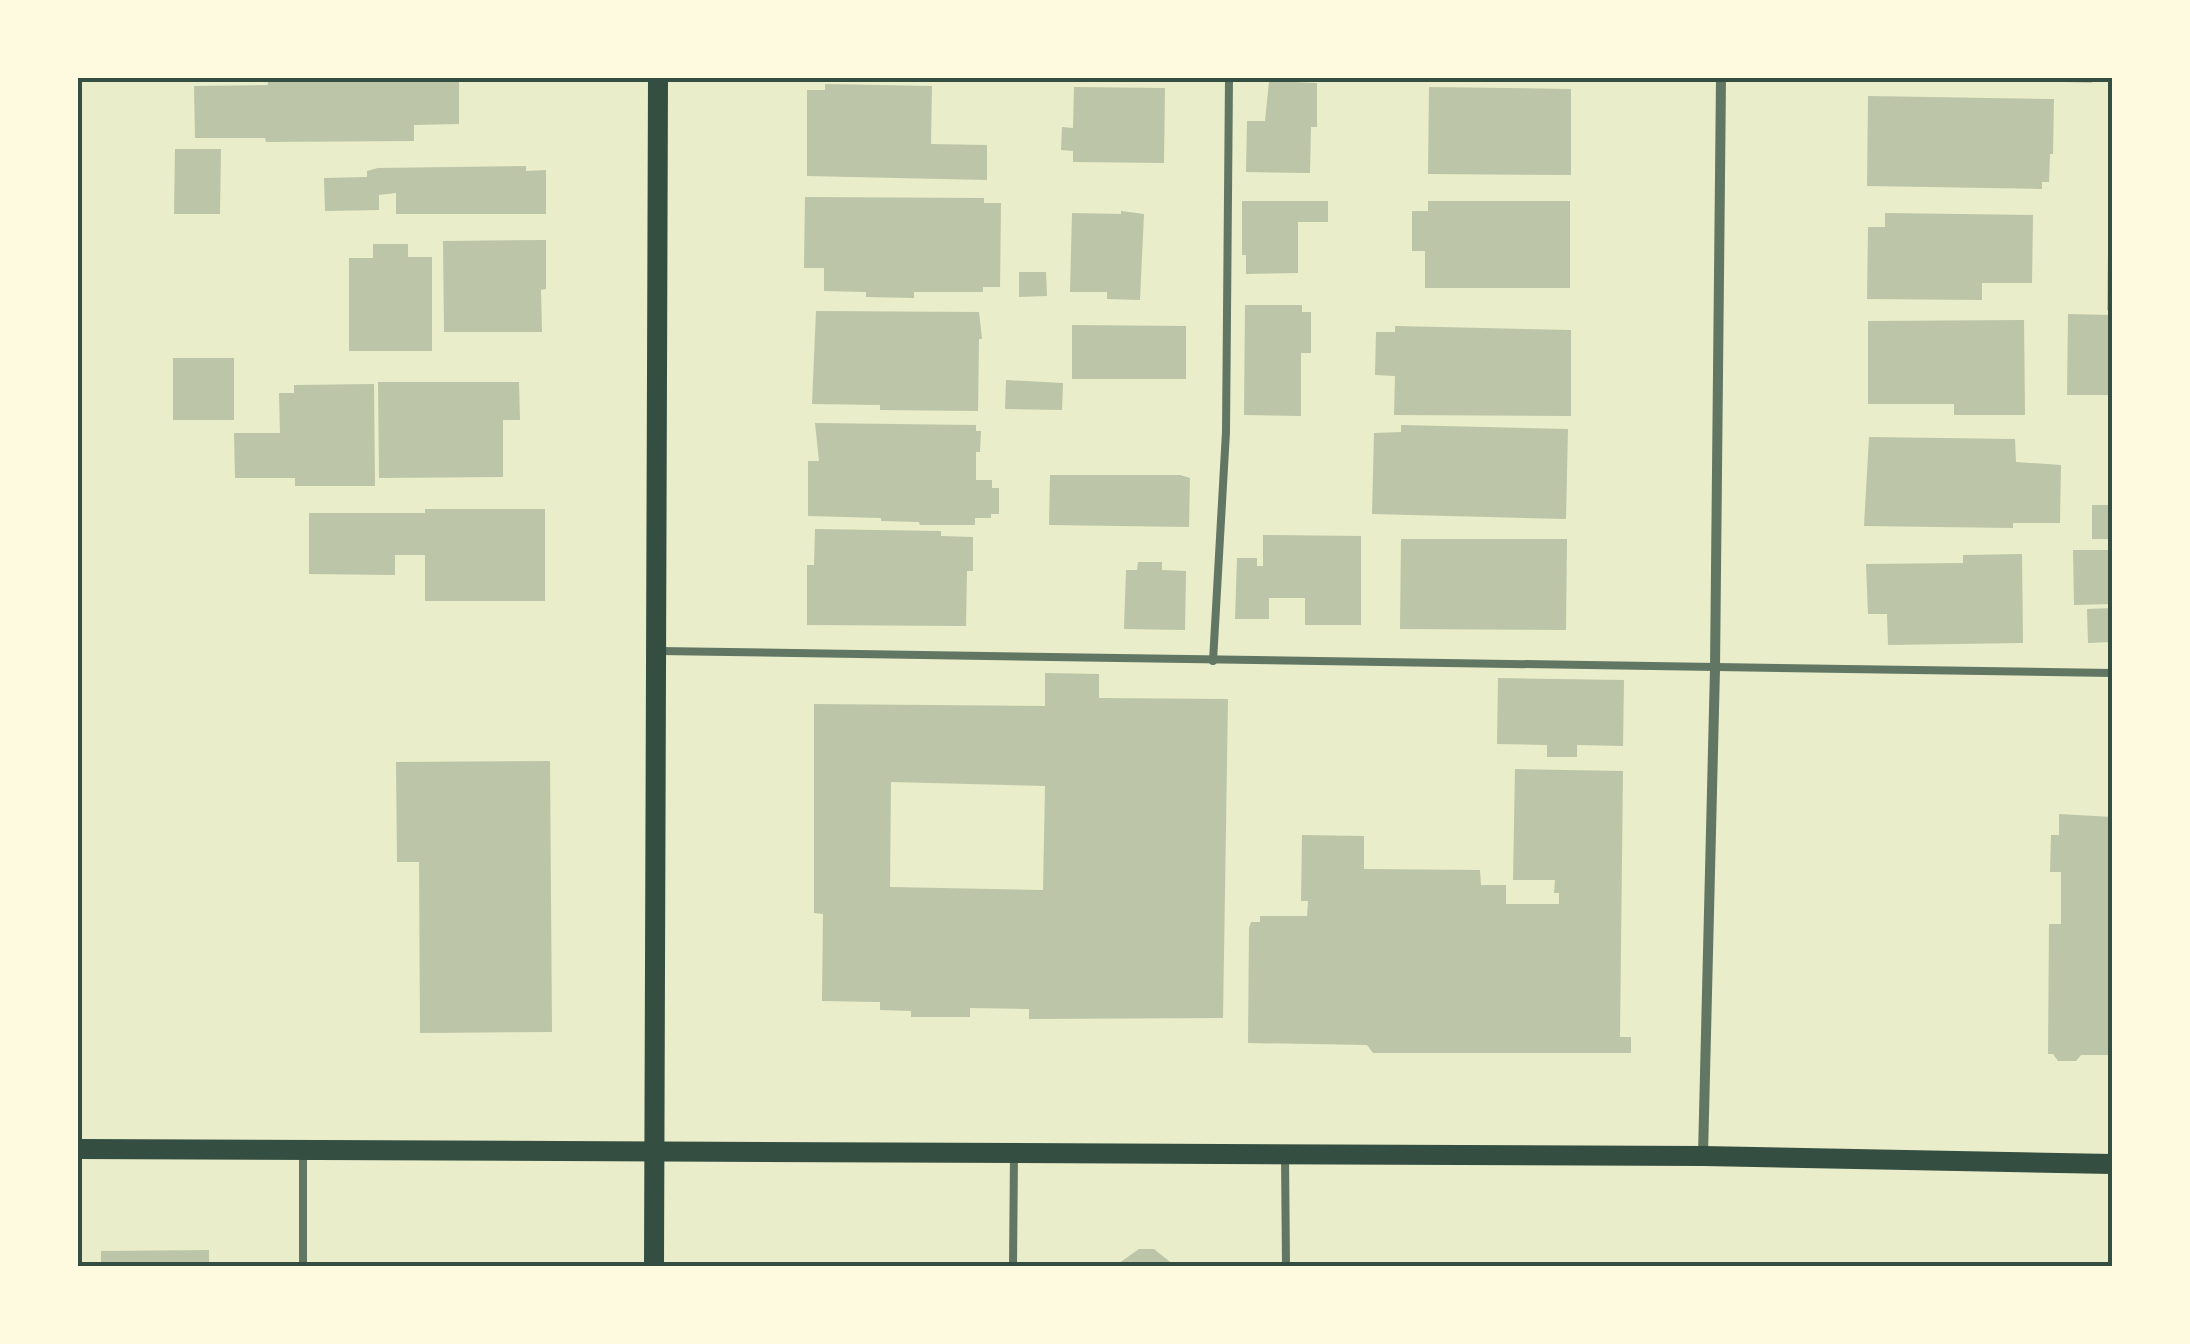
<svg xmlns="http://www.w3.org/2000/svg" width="2190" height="1344" font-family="'DM Sans',sans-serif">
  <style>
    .building { fill: #bcc5a7; fill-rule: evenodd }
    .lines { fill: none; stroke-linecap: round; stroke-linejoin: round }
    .service { stroke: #617663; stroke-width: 8 }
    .minor { stroke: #617663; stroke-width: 10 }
    .secondary { stroke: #344e41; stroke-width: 20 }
    .neatline { fill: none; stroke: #344e41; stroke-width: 4 }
  </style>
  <rect width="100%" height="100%" fill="#e9edc9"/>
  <g class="building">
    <polygon points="267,78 459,78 459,124 414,125 414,141 266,142 265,138 195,138 194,86 268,85"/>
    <polygon points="2035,78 2092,78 2092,83 2035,81"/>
    <polygon points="1269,81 1317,83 1317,127 1311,127 1310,173 1246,172 1247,121 1265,121"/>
    <polygon points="825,84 932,86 931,144 987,145 987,180 807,176 807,90 825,90"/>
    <polygon points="1074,87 1165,88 1164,163 1073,162 1073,151 1061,150 1062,127 1073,128"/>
    <polygon points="1429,87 1571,89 1571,175 1428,174"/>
    <polygon points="1868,96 2054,99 2053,154 2050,154 2049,182 2042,182 2042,189 1867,186"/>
    <polygon points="175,149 221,149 220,214 174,214"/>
    <polygon points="526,166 526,171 546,170 546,214 396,214 396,193 379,195 379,210 325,211 324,178 367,177 367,171 378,168"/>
    <polygon points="805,197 984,198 984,203 1001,203 1000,287 983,287 983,292 914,292 914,298 866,297 866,292 824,291 824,268 804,268"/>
    <polygon points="1242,201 1328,201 1328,222 1298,222 1298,273 1246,274 1246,255 1242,255"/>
    <polygon points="1428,201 1570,201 1570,288 1425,288 1425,251 1412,251 1412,211 1428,211"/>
    <polygon points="1121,211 1144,214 1140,300 1107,299 1107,292 1070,292 1072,213 1121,214"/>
    <polygon points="1885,213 2033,215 2032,283 1982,283 1982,300 1867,299 1868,227 1885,227"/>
    <polygon points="546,240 546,289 541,290 542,332 444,332 443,241"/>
    <polygon points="373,244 408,244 408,257 432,257 432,351 349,351 349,258 373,258"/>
    <polygon points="2108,253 2112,253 2112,310 2107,310"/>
    <polygon points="1019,272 1046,272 1047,296 1019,297"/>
    <polygon points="1245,305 1302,305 1302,312 1311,312 1311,353 1301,353 1301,416 1244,415"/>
    <polygon points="816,311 979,312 982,339 979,339 978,411 880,410 880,405 812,404"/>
    <polygon points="2068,314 2112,315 2112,395 2067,395"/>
    <polygon points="2024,320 2025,415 1954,415 1954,404 1868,404 1868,321"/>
    <polygon points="1072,325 1186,326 1186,379 1072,379"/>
    <polygon points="1395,326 1571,330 1571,416 1394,415 1395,376 1375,375 1376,332 1395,332"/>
    <rect x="173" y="358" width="61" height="62"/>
    <polygon points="1006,380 1063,383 1062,410 1005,409"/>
    <polygon points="378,382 519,382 520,420 503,420 503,477 379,478"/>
    <polygon points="374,384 375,486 295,486 295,478 235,478 234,433 280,433 279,393 294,393 294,385"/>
    <polygon points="815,423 976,425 976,431 981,431 980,452 976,452 976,480 992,480 992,488 999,488 999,514 991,514 991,518 975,518 975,525 920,525 919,522 881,521 881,518 808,516 808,461 819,461"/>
    <polygon points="1401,425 1568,429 1566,519 1372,514 1374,433 1401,432"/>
    <polygon points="1869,437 2015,439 2016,462 2061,465 2060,523 2013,523 2013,528 1864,526"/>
    <polygon points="1050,475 1180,475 1190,478 1189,527 1049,525"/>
    <rect x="2092" y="505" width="20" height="34"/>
    <polygon points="425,509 545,509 545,601 425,601 425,555 395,555 395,575 309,574 309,513 425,513"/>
    <polygon points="815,529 941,531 941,536 973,537 973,571 967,571 966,626 807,625 807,565 814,565"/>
    <polygon points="1263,535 1361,536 1361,625 1305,625 1305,598 1269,598 1269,619 1235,619 1237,558 1257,558 1257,566 1263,566"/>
    <polygon points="1401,539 1567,539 1566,630 1400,629"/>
    <polygon points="2073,550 2112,550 2112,604 2074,605"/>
    <polygon points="2022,554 2023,643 1888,645 1887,614 1868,614 1866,564 1963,563 1963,555"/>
    <polygon points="1138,562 1162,562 1162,570 1186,571 1185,630 1124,629 1126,570 1137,570"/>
    <polygon points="2112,608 2112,642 2088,643 2087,609"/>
    <path d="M1045,673l54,1v24l129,1 -5,319 -194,1v-10l-59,-1v9h-59v-6l-31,-1v-8l-58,-1 1,-87 -9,-1v-209l231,2zM891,782l154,4 -2,104 -153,-3z"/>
    <polygon points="1498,678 1624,680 1623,746 1577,745 1577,757 1547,757 1547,745 1497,744"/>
    <polygon points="550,761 552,1032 420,1033 419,862 397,862 396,762"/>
    <polygon points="1515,769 1623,771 1620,1037 1631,1037 1631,1053 1373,1053 1367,1045 1248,1043 1249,928 1251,922 1260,922 1260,916 1307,916 1308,901 1301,901 1302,835 1364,836 1364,869 1480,870 1481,885 1506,885 1506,904 1559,904 1559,893 1554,893 1555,880 1513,880"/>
    <polygon points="2059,814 2112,817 2112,1055 2081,1055 2076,1061 2058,1061 2053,1054 2048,1054 2049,924 2061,924 2061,872 2050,872 2051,835 2059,835"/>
    <polygon points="1139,1249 1154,1249 1175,1266 1115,1266"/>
    <polygon points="209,1250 209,1266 101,1266 101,1251"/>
  </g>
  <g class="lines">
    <g class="service">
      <polyline points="658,651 2112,673"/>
      <polyline points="1213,661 1226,432 1229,78"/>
      <polyline points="303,1154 303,1266"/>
      <polyline points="1285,1154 1286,1266"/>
      <polyline points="1013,1266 1014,1153"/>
    </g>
    <polyline class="minor" points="1703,1155 1715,669 1721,78"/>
    <g class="secondary">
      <polyline points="78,1149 1703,1156 2112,1164"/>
      <polyline points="654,1266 658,78"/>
    </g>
  </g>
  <rect width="2190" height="1344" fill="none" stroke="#fefae0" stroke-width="160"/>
  <rect x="80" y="80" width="2030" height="1184" class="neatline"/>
</svg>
